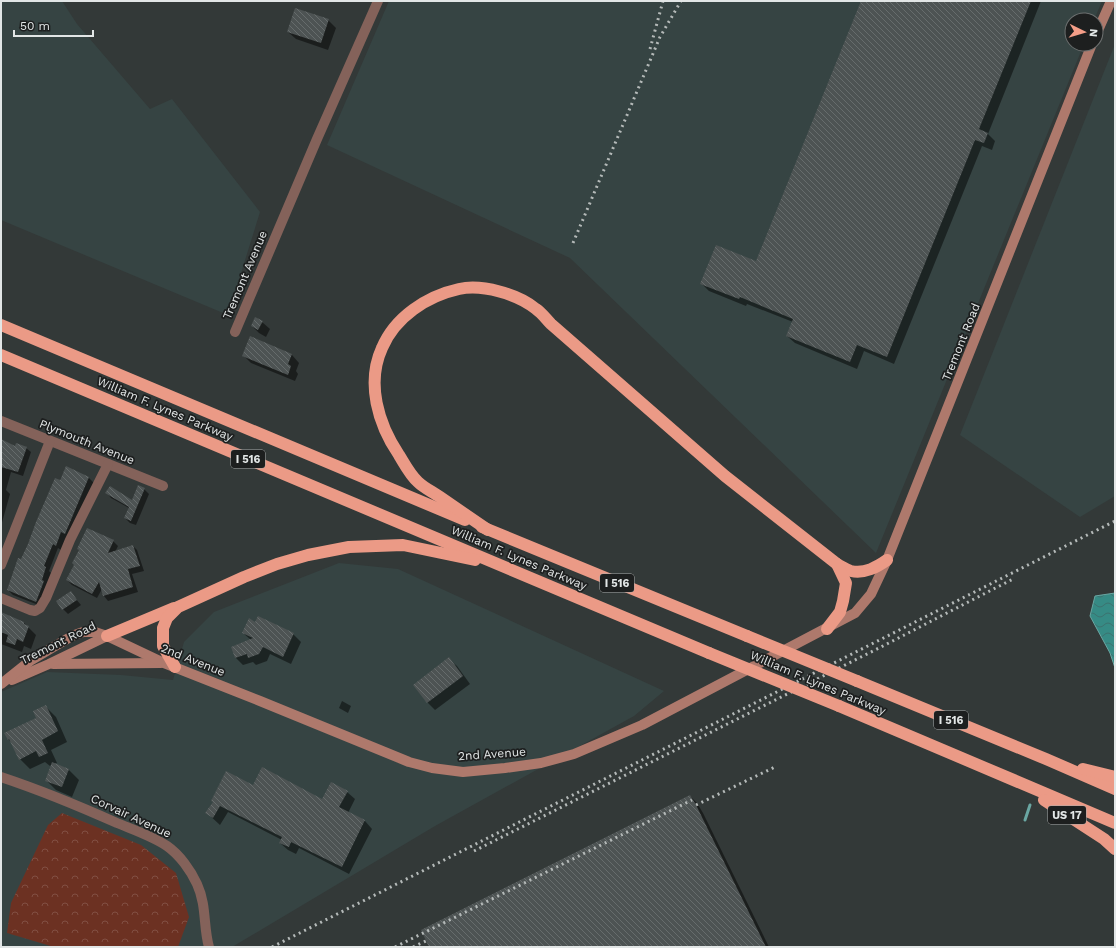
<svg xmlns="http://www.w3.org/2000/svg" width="1116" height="948" font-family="'Work Sans',sans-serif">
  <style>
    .built { fill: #364443 }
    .forest { fill: url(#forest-crowns) }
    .water { fill: url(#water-waves); stroke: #6aa6a2 }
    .shadow { fill: #0007 }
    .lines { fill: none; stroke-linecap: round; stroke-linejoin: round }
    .stream { stroke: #6aa6a2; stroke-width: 3 }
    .building { fill: url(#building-back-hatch) }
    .street { stroke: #84625a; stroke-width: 10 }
    .secondary { stroke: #ae796c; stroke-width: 10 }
    .highway { stroke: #eb9a86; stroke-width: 12 }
    .rail { stroke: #b5bab9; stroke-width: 3; stroke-dasharray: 2 4; stroke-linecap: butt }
    .highway-bridge { stroke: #eb9a86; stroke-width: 12 }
    .labels { text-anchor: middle; stroke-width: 3.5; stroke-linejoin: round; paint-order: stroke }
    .shield { fill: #1d1f1f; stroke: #a7aaaa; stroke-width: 1 }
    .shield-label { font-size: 11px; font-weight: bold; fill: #e2e6e6 }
    .street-label { font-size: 12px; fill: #e2e6e6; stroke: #1d1f1f }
  </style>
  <defs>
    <pattern id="forest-crowns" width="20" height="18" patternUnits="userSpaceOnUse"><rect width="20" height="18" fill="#6c3122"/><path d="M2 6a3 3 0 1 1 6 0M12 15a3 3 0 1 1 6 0" fill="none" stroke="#814f42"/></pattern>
    <pattern id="water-waves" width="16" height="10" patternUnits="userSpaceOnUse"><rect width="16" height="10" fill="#368b85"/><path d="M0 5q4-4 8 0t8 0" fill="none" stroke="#3b726f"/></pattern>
    <pattern id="building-back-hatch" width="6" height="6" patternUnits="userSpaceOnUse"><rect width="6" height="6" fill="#4d5353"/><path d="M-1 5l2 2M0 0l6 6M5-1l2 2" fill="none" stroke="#666c6c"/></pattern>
  </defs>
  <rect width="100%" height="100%" fill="#333938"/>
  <g class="built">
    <polygon points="1,1 62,1 77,24 150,109 172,99 260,212 228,315 1,220"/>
    <polygon points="389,1 1102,1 1094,20 1072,20 1072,44 1084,44 876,553 570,258 327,145"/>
    <polygon points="1115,44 1115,496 1080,517 960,435"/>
    <polygon points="339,563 398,569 664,691 634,716 435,826 232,947 1,947 1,692 47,672 121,675 173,680 184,642 214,612"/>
  </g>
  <polygon class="forest" points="62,813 141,845 176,873 189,917 178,947 54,947 7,933 11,903 48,825"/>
  <polygon class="water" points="1115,593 1115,668 1110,653 1090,616 1095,596"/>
  <g class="shadow">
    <polygon points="862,1 1041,1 988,134 995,141 992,150 982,146 894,364 864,351 857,369 795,343 787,336 793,322 747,304 746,306 709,291 702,284 756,263"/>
    <polygon points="328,20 336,28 328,50 296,39 288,32"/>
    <polygon points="256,318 262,322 270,329 266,337 259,333 252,326"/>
    <polygon points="251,338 292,355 299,363 296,371 298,374 295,381 251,363 243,355"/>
    <polygon points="1,440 16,447 26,448 31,452 23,476 11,472 6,490 10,494 1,526"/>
    <polygon points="66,467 89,478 94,483 61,550 58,548 49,571 51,573 41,606 13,595 8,590"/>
    <polygon points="144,489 149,494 136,525 130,523 125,518 129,508 111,498 107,493 132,501"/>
    <polygon points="113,541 118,546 115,552 133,546 137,550 144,571 132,574 138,592 108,601 104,596 102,589 97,598 72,585 67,580"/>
    <polygon points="70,592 81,605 68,614 63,609"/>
    <polygon points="1,613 24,623 36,635 31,649 24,646 22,652 1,644"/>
    <polygon points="243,633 293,634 301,642 291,664 270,654 267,661 256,665 253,662 243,665 236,658 232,647 251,640"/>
    <polygon points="449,659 457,666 470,684 435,710 427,702"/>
    <polygon points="342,701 351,706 348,713 339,708"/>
    <polygon points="46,707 56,717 67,742 51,750 57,763 55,764 68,769 79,780 72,797 56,790 46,780 52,765 50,766 45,762 30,769 20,759 12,743 8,739 6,733 37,718"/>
    <polygon points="254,787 323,800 347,792 355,799 348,813 365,821 372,829 349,874 299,848 296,854 288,850 280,843 282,840 228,812 220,825 207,813"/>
    <polygon points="690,796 697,803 703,813 769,947 430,947"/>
  </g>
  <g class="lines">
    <polyline class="stream" points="1025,820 1030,805"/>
  </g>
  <g class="building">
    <polygon points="861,1 1031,1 979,129 988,133 984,143 975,140 887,357 857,345 850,362 786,336 793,319 740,297 739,299 700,284 716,245 756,261"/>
    <polygon points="295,8 329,19 321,43 287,32"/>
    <polygon points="255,317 263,321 258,330 251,326"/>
    <polygon points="250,336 292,354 288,364 291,366 288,375 242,356"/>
    <polygon points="1,439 15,446 16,443 27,447 18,472 1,467"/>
    <polygon points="66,466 89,477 65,534 61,532 56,546 53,544 44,566 46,567 42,580 44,581 36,602 7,590 18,558 21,559 28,544 36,522 55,478 60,480"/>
    <polygon points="138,485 145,488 131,521 124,518 129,507 105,493 110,486 132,500"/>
    <polygon points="87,528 114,540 108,553 133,545 140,566 128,569 133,587 103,596 99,582 92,594 66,580 74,565 72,563 79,550 77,549"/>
    <polygon points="71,591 77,600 62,610 56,601"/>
    <polygon points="1,612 24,622 24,624 29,626 23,642 17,639 15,645 6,642 8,635 1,632"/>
    <polygon points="258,616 294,633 283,657 263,647 259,654 248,658 247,654 235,658 231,647 253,638 242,633 249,618 255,622"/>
    <polygon points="449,657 463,676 427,703 413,685"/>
    <polygon points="46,705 58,731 42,740 48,753 39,757 36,751 19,760 9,739 8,740 4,733 36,718 33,711"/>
    <polygon points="52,762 69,769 62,787 45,781"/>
    <polygon points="262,767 322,799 331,782 348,791 339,807 365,820 342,867 291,842 289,847 279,843 282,837 220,806 213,818 205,813 213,802 211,801 226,771 253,785"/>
    <polygon points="690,795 696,805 766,947 429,947 421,930"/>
  </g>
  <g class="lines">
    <g class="street">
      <polyline points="235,332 317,139 378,1"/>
      <polyline points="1,421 163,486"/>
      <polyline points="1,565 50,441"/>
      <polyline points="1,598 30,610 35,611 40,608 46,598 70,540 108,464"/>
      <path d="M1,777c39,13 78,29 116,46 17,7 35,13 50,23 13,9 24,25 30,38 10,22 6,42 12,63"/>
    </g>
    <g class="secondary">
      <polyline points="1096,35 1111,1"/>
      <polyline points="53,664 161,663"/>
      <polyline points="12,680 49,664 107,636"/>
      <polyline points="1,684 30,661 72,636 83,632 95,632 107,636 164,663 260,701 409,762 432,768 463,772 505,768 541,763 574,754 642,725 855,613 871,594 887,560 1092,44"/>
    </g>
    <g class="highway">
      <polyline points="1,325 465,520"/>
      <polyline points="1,355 709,653"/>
      <polyline points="482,527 747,636"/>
      <path d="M488,530c-16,-11 -32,-22 -48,-33 -7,-5 -16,-9 -22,-15 -8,-7 -14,-19 -19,-27 -21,-31 -33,-72 -17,-107 13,-31 45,-52 77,-59 23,-5 59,5 77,20 6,4 10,10 15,15l174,152 112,88c4,2 10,6 14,7 14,3 26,-4 36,-11"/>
      <polyline points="827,629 840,612 843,601 846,583 837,564"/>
      <polyline points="107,636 174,608"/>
      <polyline points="175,667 163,646 163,628 167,618 178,607 244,577 277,564 308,555 349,547 403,545 475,560"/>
      <polyline points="857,681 1046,759 1115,789"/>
      <polyline points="839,706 1115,823"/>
      <polyline points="1083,769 1115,777"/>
      <polyline points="1044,800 1104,839 1115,849"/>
    </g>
    <g class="rail">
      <polyline points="650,49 663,1"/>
      <polyline points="573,243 660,37 681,1"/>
      <polyline points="696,805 777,766"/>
      <polyline points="474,851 879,648 1013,579"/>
      <polyline points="272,947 1115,521"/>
      <polyline points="395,947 692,800"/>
      <polyline points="413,947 426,941"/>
    </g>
    <g class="highway-bridge">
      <polyline points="747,636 857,681"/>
      <polyline points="709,653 839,706"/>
    </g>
  </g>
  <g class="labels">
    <g class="shield">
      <rect x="231" y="450" width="34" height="18" rx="3"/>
      <rect x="600" y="574" width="34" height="18" rx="3"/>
      <rect x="934" y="711" width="34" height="18" rx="3"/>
      <rect x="1048" y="806" width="38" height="18" rx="3"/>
    </g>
    <g class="shield-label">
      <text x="248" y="463">I 516</text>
      <text x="617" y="587">I 516</text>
      <text x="951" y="724">I 516</text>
      <text x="1067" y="819">US 17</text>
    </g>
    <g class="street-label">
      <text transform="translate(245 275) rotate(-67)" y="4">Tremont Avenue</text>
      <text transform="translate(961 342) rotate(-68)" y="4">Tremont Road</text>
      <text transform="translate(165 409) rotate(23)" y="4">William F. Lynes Parkway</text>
      <text transform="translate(87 442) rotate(22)" y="4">Plymouth Avenue</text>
      <text transform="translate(519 558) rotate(23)" y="4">William F. Lynes Parkway</text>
      <text transform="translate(58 643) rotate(-26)" y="4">Tremont Road</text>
      <text transform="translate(193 660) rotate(22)" y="4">2nd Avenue</text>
      <text transform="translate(818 683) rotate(23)" y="4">William F. Lynes Parkway</text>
      <text transform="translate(492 754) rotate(-4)" y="4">2nd Avenue</text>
      <text transform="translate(131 816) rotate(25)" y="4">Corvair Avenue</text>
    </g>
  </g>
  <rect width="1116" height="948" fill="none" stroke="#e2e6e6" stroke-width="4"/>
  <g transform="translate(1084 32) rotate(95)"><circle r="19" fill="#1d1f1f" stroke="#6c6f6f"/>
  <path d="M0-3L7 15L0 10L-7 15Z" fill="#f49e88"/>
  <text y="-6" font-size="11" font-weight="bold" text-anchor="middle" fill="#e2e6e6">N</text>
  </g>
  <path d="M14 30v6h79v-6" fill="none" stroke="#e2e6e6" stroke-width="2"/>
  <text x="20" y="30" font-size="12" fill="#e2e6e6" stroke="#1d1f1f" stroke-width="3" paint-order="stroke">50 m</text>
</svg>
